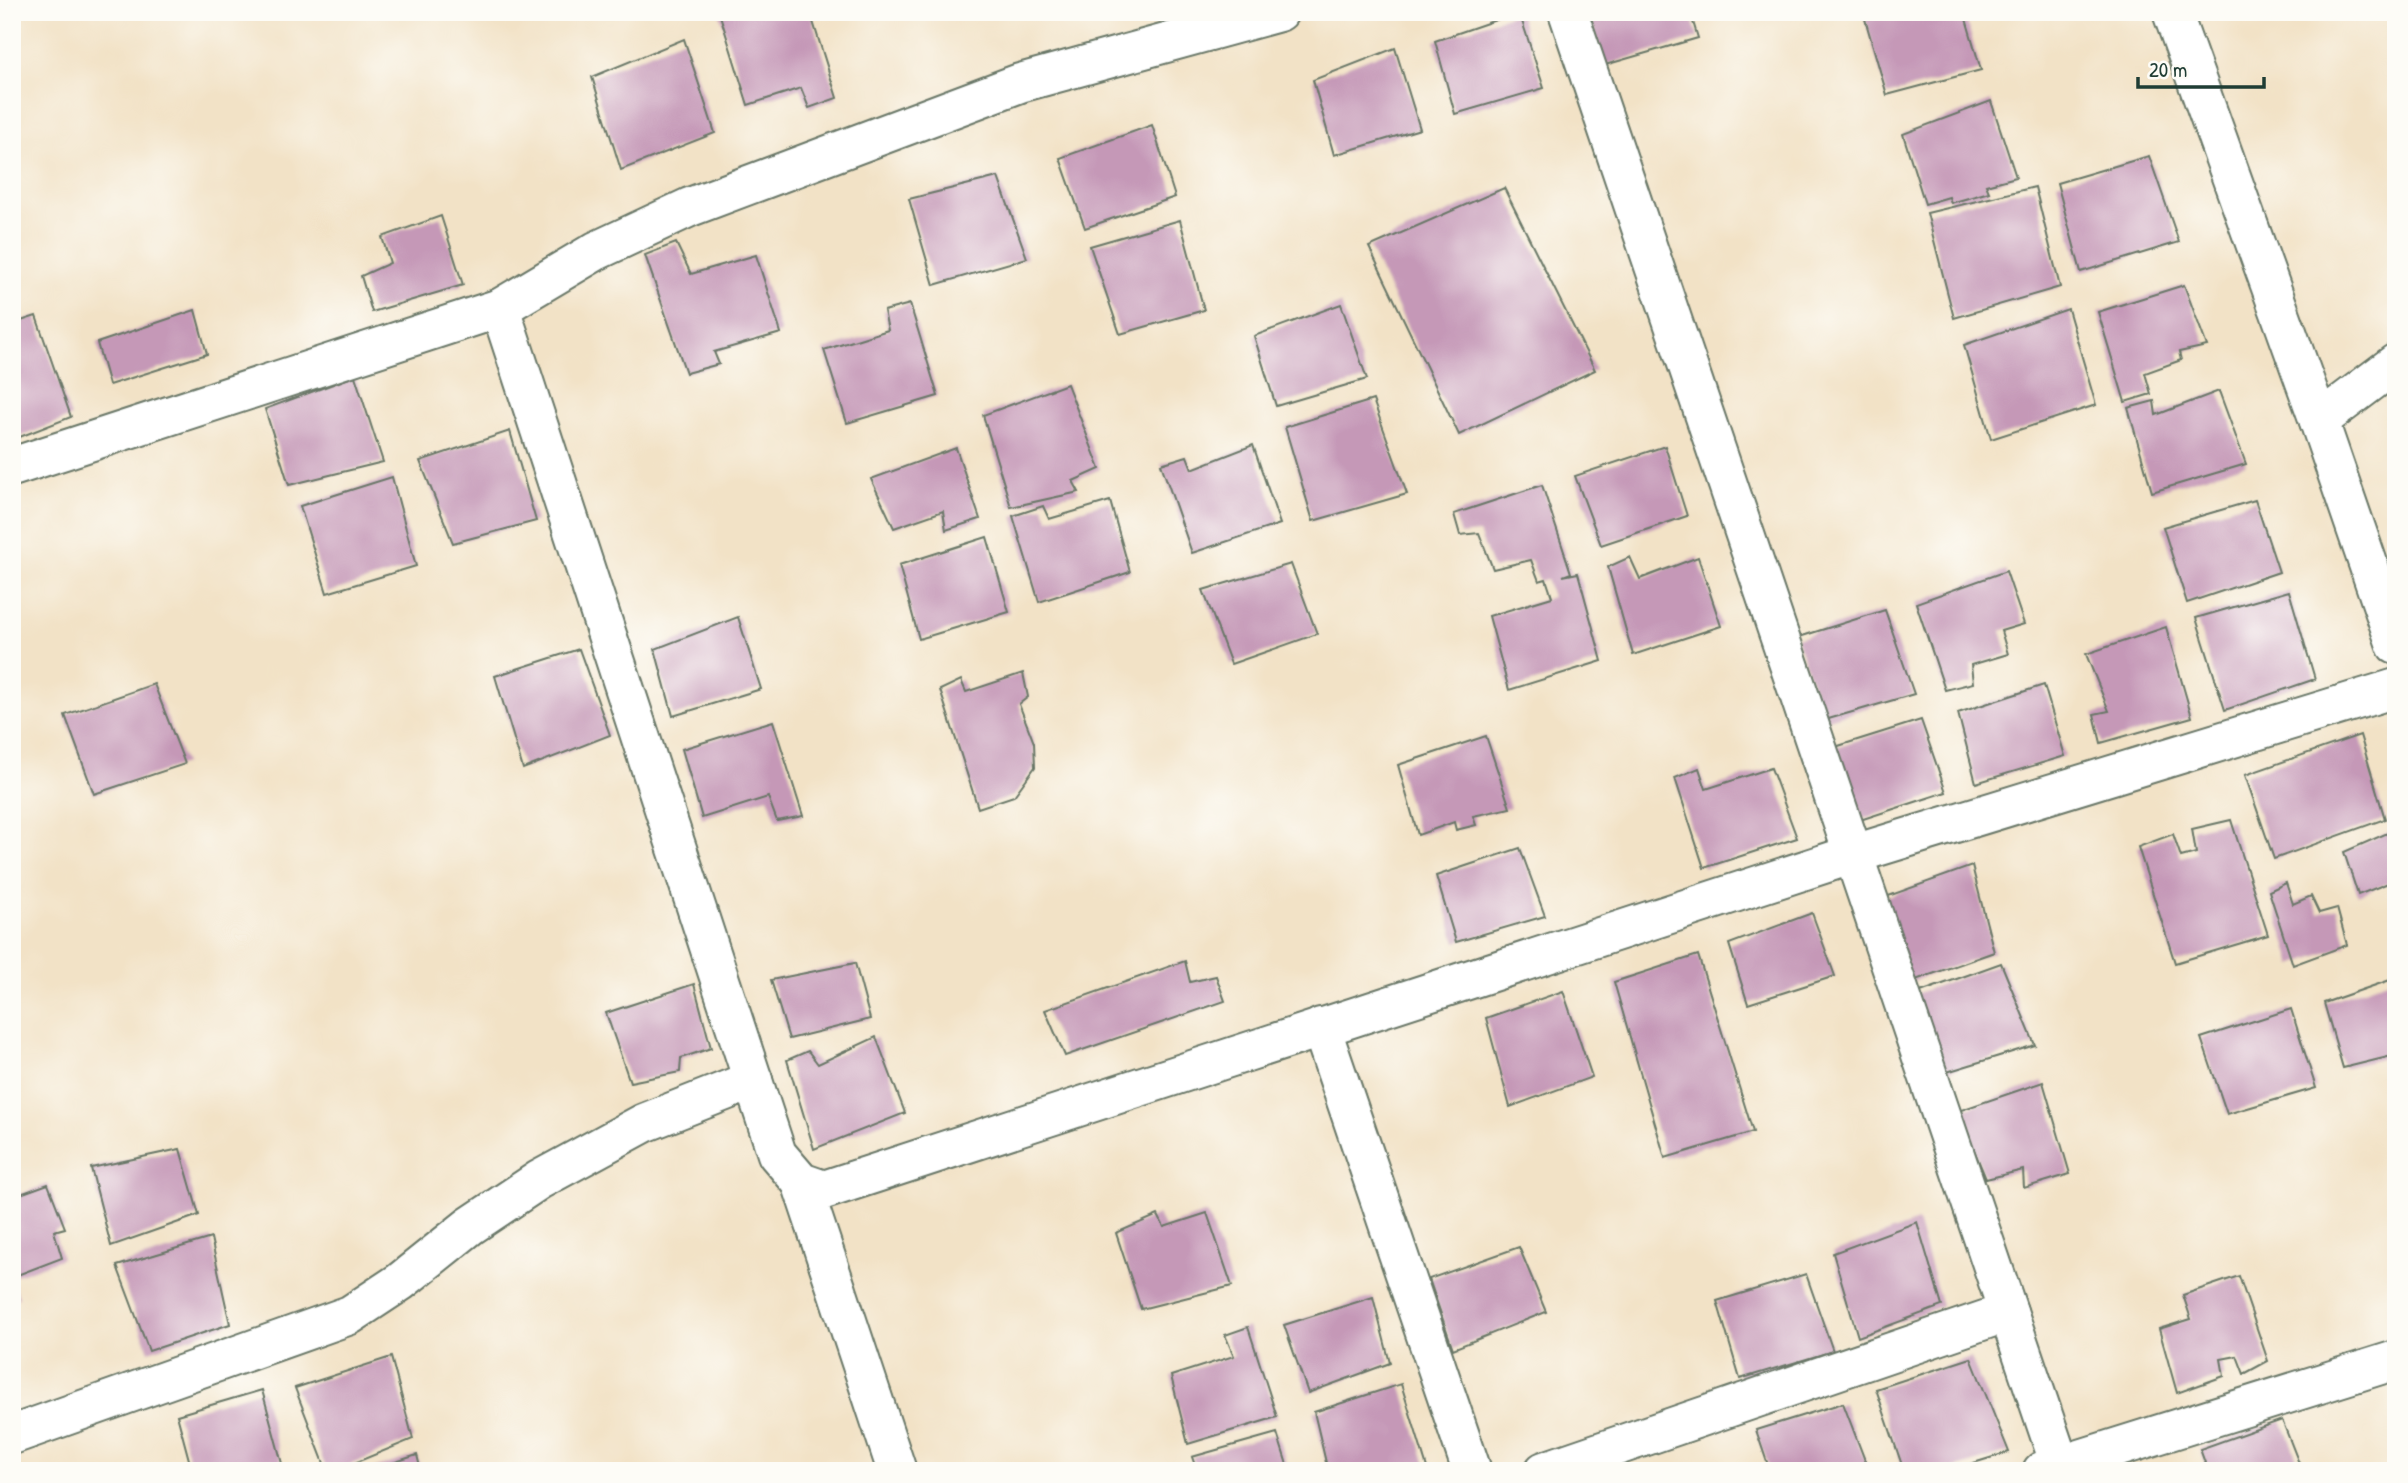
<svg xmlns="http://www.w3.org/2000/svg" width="2408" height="1483" font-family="'Patrick Hand',sans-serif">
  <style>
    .building { fill: #c598b7 }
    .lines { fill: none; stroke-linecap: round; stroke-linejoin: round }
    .minor-casing { stroke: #697767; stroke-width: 42 }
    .minor { stroke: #fff; stroke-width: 38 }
  </style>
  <rect width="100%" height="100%" fill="#fdfcf7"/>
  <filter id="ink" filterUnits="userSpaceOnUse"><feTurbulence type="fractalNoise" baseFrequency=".0143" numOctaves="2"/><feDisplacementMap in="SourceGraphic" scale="14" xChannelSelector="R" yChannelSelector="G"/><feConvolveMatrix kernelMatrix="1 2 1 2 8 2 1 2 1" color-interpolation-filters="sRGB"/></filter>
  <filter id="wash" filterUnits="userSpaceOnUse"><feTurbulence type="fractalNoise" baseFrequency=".00686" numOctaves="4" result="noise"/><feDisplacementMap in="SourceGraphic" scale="28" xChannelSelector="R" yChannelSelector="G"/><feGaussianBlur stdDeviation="1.57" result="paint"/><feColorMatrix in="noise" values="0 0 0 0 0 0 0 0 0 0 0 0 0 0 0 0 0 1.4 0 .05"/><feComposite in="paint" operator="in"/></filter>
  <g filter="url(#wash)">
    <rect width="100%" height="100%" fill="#f2e2c6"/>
    <g id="blocks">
      <g class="building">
        <polygon points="719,12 810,12 837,98 809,108 801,88 748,105"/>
        <polygon points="1519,12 1544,88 1455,114 1435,41"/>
        <polygon points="1588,12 1690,12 1698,38 1605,65"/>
        <polygon points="1863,12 1964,12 1981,70 1887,95"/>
        <polygon points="684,39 715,133 621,170 592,77"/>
        <polygon points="1395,48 1420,129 1334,155 1313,80"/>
        <polygon points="1991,101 2016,177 1986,185 1989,192 1951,203 1949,197 1925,204 1903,134"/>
        <polygon points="1152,125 1175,197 1085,228 1060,158"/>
        <polygon points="2149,156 2179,242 2081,272 2057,183"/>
        <polygon points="998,177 1027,258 934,285 909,199"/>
        <polygon points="2035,187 2060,287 1954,318 1927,213"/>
        <polygon points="1504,188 1595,370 1459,435 1369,247"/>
        <polygon points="441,216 463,285 372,312 361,276 390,263 382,237"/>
        <polygon points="1180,220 1204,310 1120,334 1090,246"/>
        <polygon points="676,243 691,274 756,255 781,333 714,352 719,364 686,373 645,255"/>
        <polygon points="2184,285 2207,346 2179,352 2181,360 2145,373 2151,394 2125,402 2098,312"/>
        <polygon points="910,304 938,396 847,423 824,350 888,330 884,311"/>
        <polygon points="1341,304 1367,379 1276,406 1254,336"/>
        <polygon points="2068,309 2096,405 1991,439 1964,345"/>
        <polygon points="195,310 207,354 109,385 97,343"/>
        <polygon points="36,316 71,417 12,440 12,324"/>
        <polygon points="355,376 383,462 289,485 265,409"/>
        <polygon points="1067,384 1100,469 1073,481 1079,492 1011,507 983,415"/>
        <polygon points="2219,391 2246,464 2152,492 2128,408 2154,401 2156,415"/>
        <polygon points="1373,400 1407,494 1313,521 1285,427"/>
        <polygon points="510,431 536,521 453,543 420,461"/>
        <polygon points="1253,445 1280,524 1192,553 1161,464 1187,456 1192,469"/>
        <polygon points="1665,446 1687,516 1601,545 1575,476"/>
        <polygon points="956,448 980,519 946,530 943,511 894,528 871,479"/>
        <polygon points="392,477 416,566 327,593 300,506"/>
        <polygon points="1542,485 1571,573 1563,576 1578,573 1602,661 1509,690 1489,616 1552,597 1546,579 1539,581 1531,560 1493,569 1479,533 1460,535 1454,514"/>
        <polygon points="2255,500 2279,572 2187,603 2163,527"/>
        <polygon points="1110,501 1130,572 1039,602 1013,516 1043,506 1049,519"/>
        <polygon points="987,537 1009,612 919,639 899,565"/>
        <polygon points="1630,557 1640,579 1698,557 1721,626 1633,655 1608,567"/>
        <polygon points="1291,564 1317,634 1231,664 1203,590"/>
        <polygon points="2006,571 2024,624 2001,631 2008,654 1971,665 1973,683 1945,690 1916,603"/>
        <polygon points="2289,591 2315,679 2225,710 2196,618"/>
        <polygon points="1885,610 1914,694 1825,720 1796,638"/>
        <polygon points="738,617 761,689 673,716 655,649"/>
        <polygon points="2166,627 2192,717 2101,743 2094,714 2109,711 2086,654"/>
        <polygon points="579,649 610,735 523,769 495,676"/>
        <polygon points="1023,673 1028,697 1019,704 1034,743 1035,767 1014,796 978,808 940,690 961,680 966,692"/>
        <polygon points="154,684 185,764 94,794 65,715"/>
        <polygon points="2044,685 2065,756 1976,783 1958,713"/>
        <polygon points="1921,720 1946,792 1857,821 1832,748"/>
        <polygon points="773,721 803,816 777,821 768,797 702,818 682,749"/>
        <polygon points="2360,735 2385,819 2274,859 2245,775"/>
        <polygon points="1486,736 1510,808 1473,816 1476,825 1456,830 1454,822 1418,835 1398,765"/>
        <polygon points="1699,768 1706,789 1771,768 1797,838 1704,868 1675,778"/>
        <polygon points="2231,820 2268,935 2175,963 2138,847 2173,834 2181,857 2196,853 2192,829"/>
        <polygon points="2392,831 2396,841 2396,880 2358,895 2344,852"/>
        <polygon points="1520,848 1545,916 1456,942 1436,876"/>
        <polygon points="1972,866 1994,952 1910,982 1877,900"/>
        <polygon points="2286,883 2293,904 2311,896 2319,913 2337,908 2347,945 2293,965 2269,891"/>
        <polygon points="1812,913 1835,976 1748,1004 1729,944"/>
        <polygon points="1698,955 1753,1132 1665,1158 1614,982"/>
        <polygon points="1185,961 1190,982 1216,976 1225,1001 1065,1056 1045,1010"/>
        <polygon points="855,963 870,1019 789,1039 771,980"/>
        <polygon points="2001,963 2035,1045 1937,1075 1915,994"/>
        <polygon points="2396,978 2396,1055 2343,1068 2324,1003"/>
        <polygon points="694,984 711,1048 681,1058 680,1072 630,1082 606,1013"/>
        <polygon points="1563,991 1592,1077 1510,1107 1486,1018"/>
        <polygon points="2291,1009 2316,1088 2227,1114 2201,1038"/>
        <polygon points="876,1037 905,1113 814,1149 787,1060 808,1051 818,1064"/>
        <polygon points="2043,1082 2070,1174 2024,1188 2023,1170 1986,1179 1958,1111"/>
        <polygon points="180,1149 199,1215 111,1246 91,1168"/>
        <polygon points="48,1184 65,1228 54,1231 62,1258 12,1277 12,1197"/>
        <polygon points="1207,1213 1232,1286 1141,1309 1116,1233 1158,1215 1164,1227"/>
        <polygon points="1917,1222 1942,1306 1858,1337 1833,1253"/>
        <polygon points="211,1238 230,1324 149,1351 117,1266"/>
        <polygon points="1519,1247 1546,1312 1453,1349 1429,1279"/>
        <polygon points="1806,1274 1833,1351 1740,1379 1717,1301"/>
        <polygon points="2239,1276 2268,1361 2244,1374 2237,1356 2221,1359 2224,1376 2177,1393 2159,1329 2191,1319 2183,1295"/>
        <polygon points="12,1280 13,1280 19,1298 12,1299"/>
        <polygon points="1373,1297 1390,1363 1308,1393 1284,1325"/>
        <polygon points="1248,1327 1277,1417 1188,1444 1171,1376 1234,1356 1225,1335"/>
        <polygon points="391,1357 413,1439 335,1471 327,1471 295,1388"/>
        <polygon points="1971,1358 2009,1452 1948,1471 1904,1471 1876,1389"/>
        <polygon points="1401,1384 1428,1471 1328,1471 1314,1412"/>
        <polygon points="262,1390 284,1471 192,1471 177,1415"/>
        <polygon points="1843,1403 1869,1471 1770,1471 1756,1430"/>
        <polygon points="2282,1420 2302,1471 2208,1471 2200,1449"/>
        <polygon points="1277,1433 1289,1471 1197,1471 1192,1457"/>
        <polygon points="417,1455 421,1471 370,1471 370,1470"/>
      </g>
    </g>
  </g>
  <g filter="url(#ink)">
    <use href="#blocks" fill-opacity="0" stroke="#697767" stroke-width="2"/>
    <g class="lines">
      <defs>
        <g id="minor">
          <polyline points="1568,12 2062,1471"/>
          <polyline points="2172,12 2319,421 2396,645"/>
          <polyline points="500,308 777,1154 801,1182 824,1190 1854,854 2396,688"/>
          <polyline points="2319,421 2396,363"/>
          <polyline points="12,467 500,308 596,251 690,207 1020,83 1279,12"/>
          <polyline points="1321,1027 1472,1471"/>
          <polyline points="801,1182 897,1471"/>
          <polyline points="12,1435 350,1315 400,1282 470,1226 539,1180 644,1123 753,1080"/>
          <polyline points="1544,1471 2008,1312"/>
          <polyline points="2042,1471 2396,1360"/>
        </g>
      </defs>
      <use href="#minor" class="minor-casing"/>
      <use href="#minor" class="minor"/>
    </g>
  </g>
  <rect width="2408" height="1483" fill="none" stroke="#fdfcf7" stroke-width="42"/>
  <path d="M2138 77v10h126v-10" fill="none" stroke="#1f3d34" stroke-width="3.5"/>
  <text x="2149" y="77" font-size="21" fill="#1f3d34" stroke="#fdfcf7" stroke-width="5" paint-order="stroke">20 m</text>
</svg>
